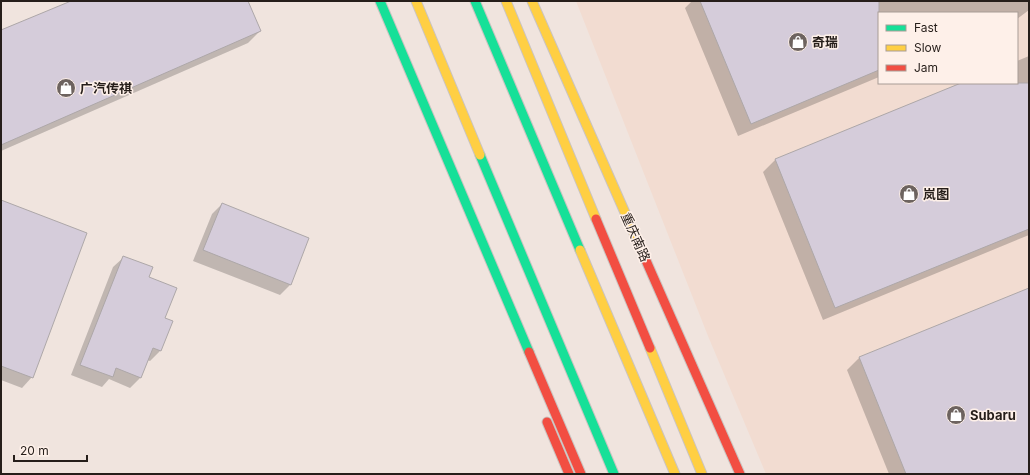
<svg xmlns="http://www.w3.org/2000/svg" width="1030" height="475" font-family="Inter,'Noto Sans SC',sans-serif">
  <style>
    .built { fill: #f2dcd1; fill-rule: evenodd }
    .shadow { fill: #0003 }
    .building { fill: #d5ccda; stroke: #ada7a8 }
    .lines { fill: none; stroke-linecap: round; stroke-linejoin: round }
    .fast-casing { stroke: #cac4c1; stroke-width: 11 }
    .slow-casing { stroke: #cac4c1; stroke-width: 11 }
    .jam-casing { stroke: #cac4c1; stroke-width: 11 }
    .fast { stroke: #16e098; stroke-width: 9 }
    .slow { stroke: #ffcf43; stroke-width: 9 }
    .jam { stroke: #f24e42; stroke-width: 9 }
    .labels { text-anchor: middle; stroke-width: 3; stroke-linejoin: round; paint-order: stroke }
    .poi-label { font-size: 13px; font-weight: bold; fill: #261e1a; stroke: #fef0e9; text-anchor: start }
    .street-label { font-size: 13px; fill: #261e1a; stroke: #fef0e9 }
  </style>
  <rect width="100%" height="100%" fill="#f0e4de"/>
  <path class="built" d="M576,1h453v473h-263l-58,-138zM879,13h138v70h-138z"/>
  <g class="shadow">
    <polygon points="74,1 247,1 260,31 248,43 1,151 1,31"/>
    <polygon points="692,1 1029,1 1029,10 1017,19 1017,13 879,13 879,77 738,136 685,8"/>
    <polygon points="1029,56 1029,235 823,320 763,172 775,160 963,83 1017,83 1017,61"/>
    <polygon points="222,204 308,238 290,285 280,295 193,261 212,214"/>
    <polygon points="1,206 32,377 22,388 1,380"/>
    <polygon points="124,257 148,278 163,319 171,322 160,351 150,361 147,360 140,378 130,388 109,379 102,387 71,375 113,267"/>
    <polygon points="1029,289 1029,474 889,474 847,370 859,358"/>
  </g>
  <g class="building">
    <polygon points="71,1 248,1 261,31 1,145 1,30"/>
    <polygon points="700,1 879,1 879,70 751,124"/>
    <polygon points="961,83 1029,83 1029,229 835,308 775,159"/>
    <polygon points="1,200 87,233 33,378 1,366"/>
    <polygon points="222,203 309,238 291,285 203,250"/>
    <polygon points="123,256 153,267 149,277 177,288 165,318 173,321 161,351 153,348 141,378 116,368 113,377 80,365"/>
    <polygon points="1029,288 1029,474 906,474 859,357"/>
  </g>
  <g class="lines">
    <defs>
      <g id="fast">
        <polyline points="380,1 529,352"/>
        <polyline points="475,1 580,250"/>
        <polyline points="480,155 614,474"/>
      </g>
      <g id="slow">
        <polyline points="416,1 480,155"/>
        <polyline points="506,1 596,219"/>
        <polyline points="532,1 644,256"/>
        <polyline points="580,250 675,474"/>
        <polyline points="650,348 702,474"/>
      </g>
      <g id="jam">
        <polyline points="596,219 650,348"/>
        <polyline points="644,256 740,474"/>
        <polyline points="529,352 581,474"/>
        <polyline points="547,422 569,474"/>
      </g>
    </defs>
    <use href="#fast" class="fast-casing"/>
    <use href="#slow" class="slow-casing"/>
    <use href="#jam" class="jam-casing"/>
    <use href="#fast" class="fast"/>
    <use href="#slow" class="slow"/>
    <use href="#jam" class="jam"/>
  </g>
  <defs>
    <symbol id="shop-disc" viewBox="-11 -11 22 22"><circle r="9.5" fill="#6d635f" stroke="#fef0e9"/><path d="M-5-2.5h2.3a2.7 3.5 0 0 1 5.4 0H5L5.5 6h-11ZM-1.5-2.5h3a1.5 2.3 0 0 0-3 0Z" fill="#fff"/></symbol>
  </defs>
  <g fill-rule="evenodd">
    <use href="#shop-disc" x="787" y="31" width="22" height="22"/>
    <use href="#shop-disc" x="55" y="77" width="22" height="22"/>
    <use href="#shop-disc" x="898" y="183" width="22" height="22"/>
    <use href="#shop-disc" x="945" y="404" width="22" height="22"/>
  </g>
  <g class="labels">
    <g class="poi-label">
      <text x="812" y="47">奇瑞</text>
      <text x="80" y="93">广汽传祺</text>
      <text x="923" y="199">岚图</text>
      <text x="970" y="420">Subaru</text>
    </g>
    <g class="street-label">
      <text transform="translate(636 237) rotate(66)" y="5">重庆南路</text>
    </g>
  </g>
  <rect width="1030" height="475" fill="none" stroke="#261e1a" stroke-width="4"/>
  <rect x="878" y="12" width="140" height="72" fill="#fef0e9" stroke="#a89c96"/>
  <rect x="886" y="25" width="20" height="6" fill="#16e098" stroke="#a89c96"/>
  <text x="914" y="32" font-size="12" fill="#261e1a">Fast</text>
  <rect x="886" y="45" width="20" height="6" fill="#ffcf43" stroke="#a89c96"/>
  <text x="914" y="52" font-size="12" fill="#261e1a">Slow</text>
  <rect x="886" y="65" width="20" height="6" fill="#f24e42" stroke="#a89c96"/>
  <text x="914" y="72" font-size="12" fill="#261e1a">Jam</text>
  <path d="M14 455v6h73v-6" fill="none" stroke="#261e1a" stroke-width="2"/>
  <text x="20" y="455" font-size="12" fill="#261e1a" stroke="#fef0e9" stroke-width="3" paint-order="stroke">20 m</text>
</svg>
